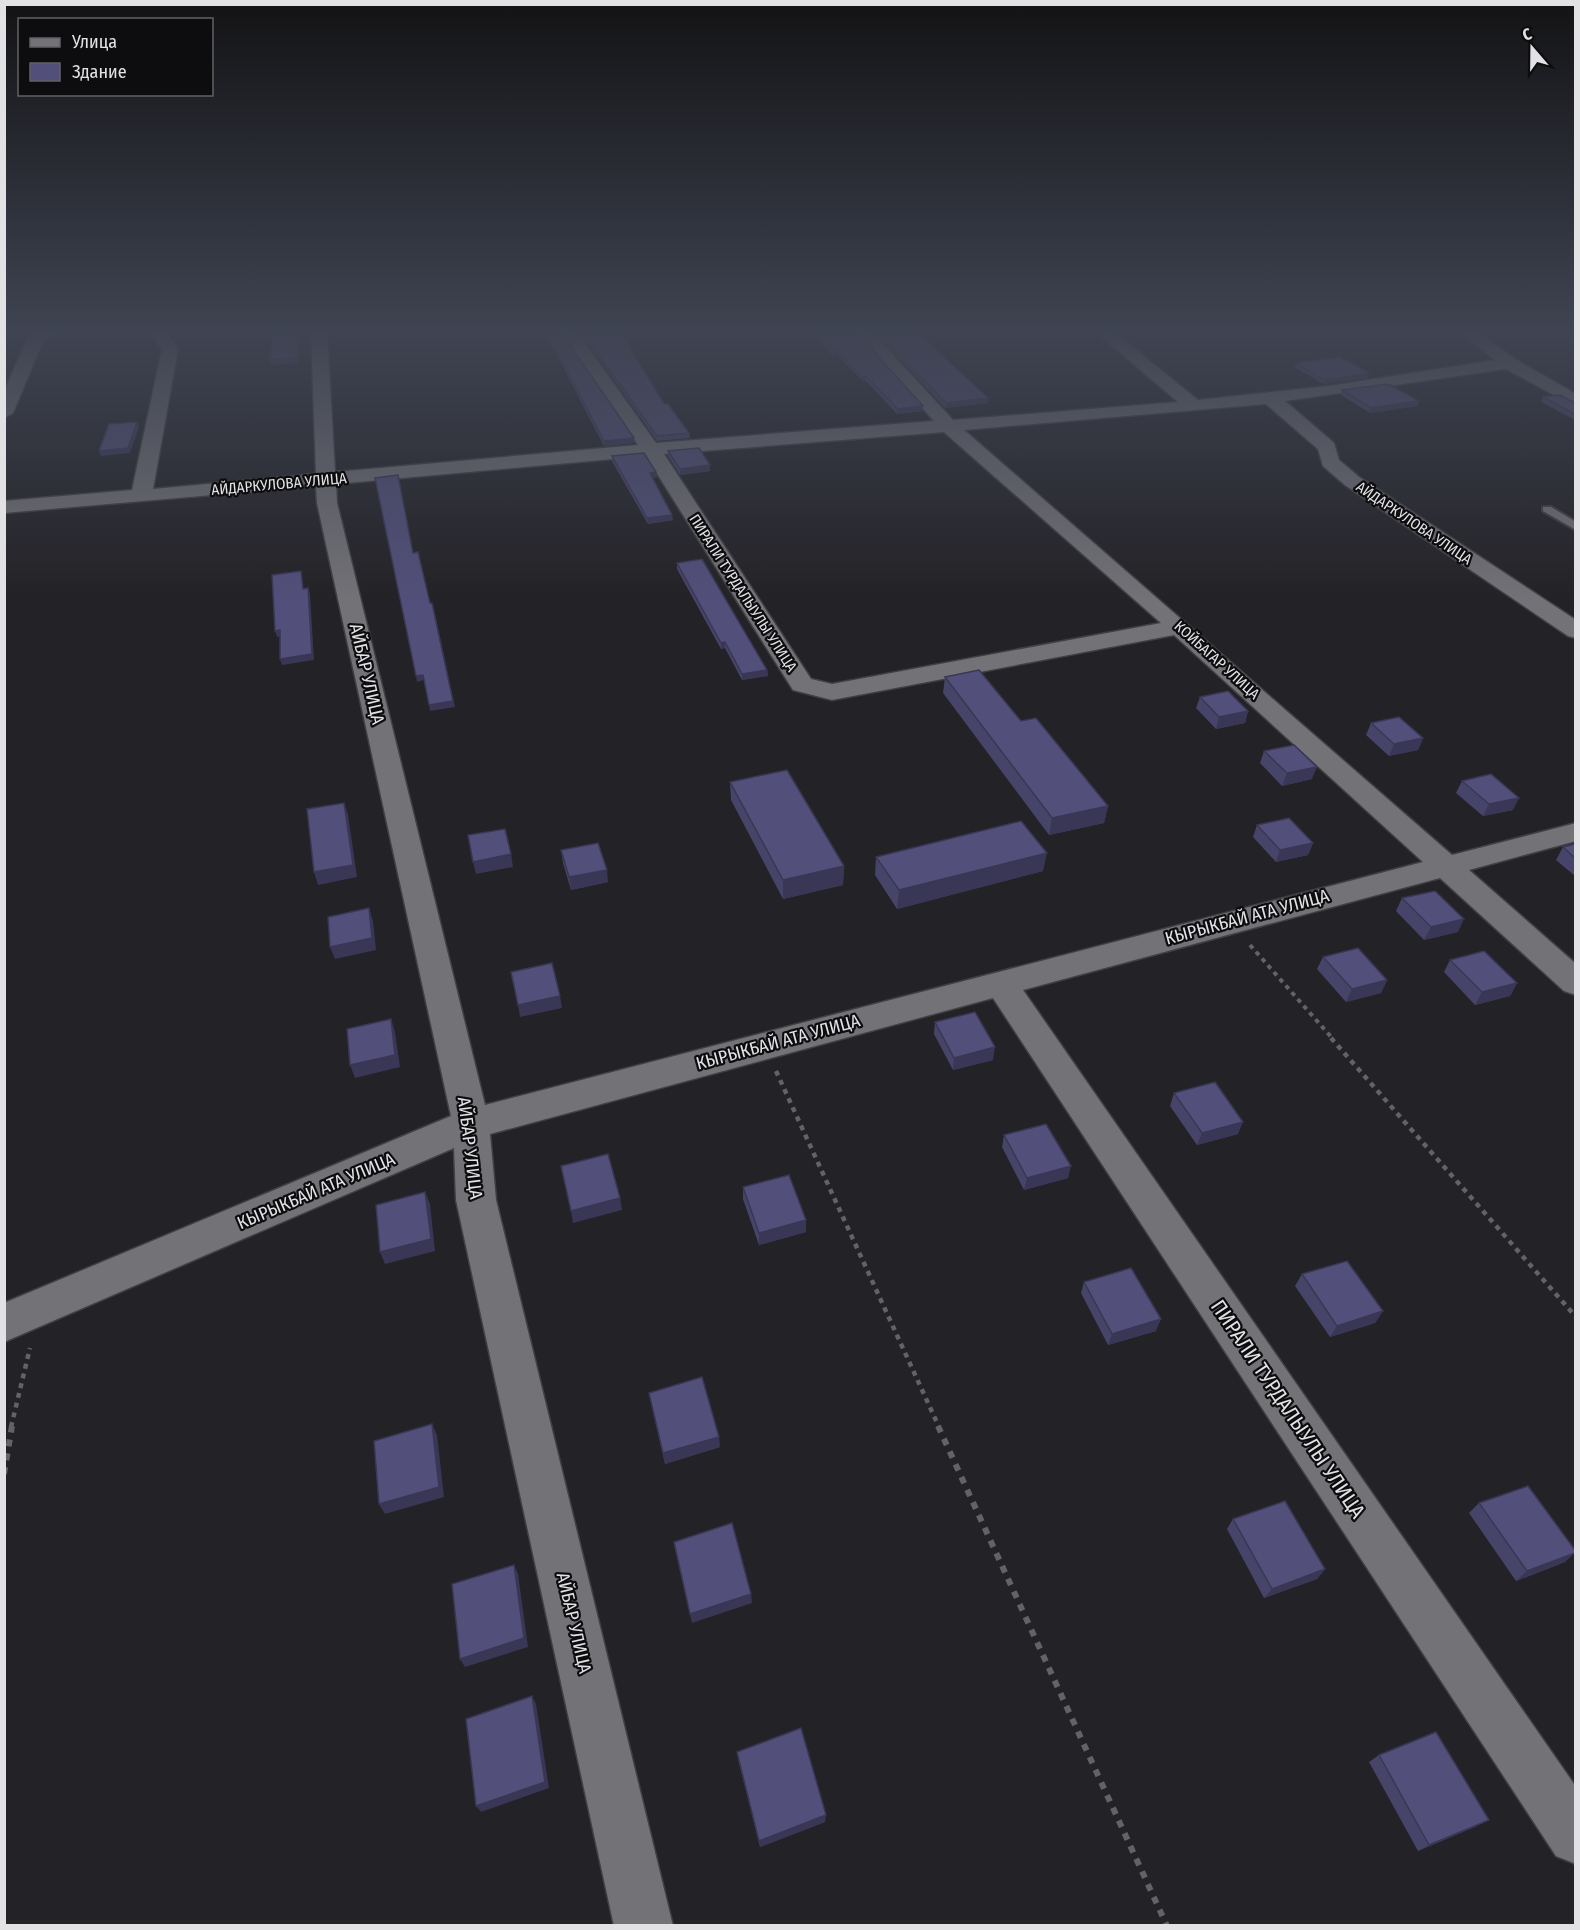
<svg xmlns="http://www.w3.org/2000/svg" width="1580" height="1930" font-family="'Fira Sans Condensed',sans-serif">
  <style>
    .lines { fill: none; stroke-linecap: round; stroke-linejoin: round }
    .lane-casing { stroke: #403f42; stroke-width: 4 }
    .street-casing { stroke: #403f42; stroke-width: 3 }
    .path-far2 { stroke: #636266; stroke-width: 4; stroke-dasharray: 4.5 4.5; stroke-linecap: butt }
    .path-far1 { stroke: #636266; stroke-width: 4.5; stroke-dasharray: 5 5; stroke-linecap: butt }
    .path { stroke: #636266; stroke-width: 6; stroke-dasharray: 7 7; stroke-linecap: butt }
    .lane { fill: #737277; fill-rule: evenodd }
    .street { fill: #737277; fill-rule: evenodd }
    .wall { fill: #474469 }
    .shaded-wall { fill: #393755 }
    .building { fill: #524f7a; stroke: #393755; stroke-width: 1.5 }
    .labels { text-anchor: middle; stroke-width: 4.5; stroke-linejoin: round; paint-order: stroke }
    .far-street-label { font-size: 15px; fill: #e2e1e4; stroke: #0d0c0e }
    .street-label { font-size: 18px; fill: #e2e1e4; stroke: #0d0c0e }
    .near-street-label { font-size: 21px; fill: #e2e1e4; stroke: #0d0c0e }
  </style>
  <rect width="100%" height="100%" fill="#232226"/>
  <g class="lines">
    <defs>
      <polygon id="lane" points="1543,507 1551,507 1576,522 1576,530 1543,511"/>
      <g id="street">
        <polygon points="37,332 59,332 43,341 13,413 4,418 4,391 28,338"/>
        <path d="M150,332h16l12,17 -25,140 163,-15 -5,-142h16l8,140 303,-27 -77,-113h16l79,111 278,-22 -79,-89h17l81,88 225,-18 -82,-70h18l84,68 131,-14 166,-26 -35,-28h18l37,27 61,35v13l-70,-38 -221,32 49,42 5,17 20,17 217,143v18l-8,-2 -223,-151 -22,-19 -5,-17 -52,-45 -302,26 488,425 124,-32v18l-107,29 107,94v31l-12,-4 -124,-113 -417,112 553,797v77l-20,-8 -563,-858 -503,136 6,66 177,726h-59l-158,-726 -2,-52 -450,194v-39l447,-187 -134,-613 -1,-17 -312,27v-12l128,-11 30,-141zM944,432l217,191 -329,61 -21,-5 -147,-225zM646,456l147,234 39,10 342,-65 249,227 -938,243 -148,-602 -1,-19z"/>
      </g>
    </defs>
    <use href="#lane" class="lane-casing"/>
    <use href="#street" class="street-casing"/>
    <polyline class="path-far2" points="1250,945 1333,1039"/>
    <g class="path-far1">
      <polyline points="1331,1038 1576,1317"/>
      <polyline points="776,1071 939,1427"/>
      <polyline points="11,1427 30,1348"/>
    </g>
    <g class="path">
      <polyline points="938,1426 1167,1926"/>
      <polyline points="4,1474 12,1426"/>
    </g>
    <use href="#lane" class="lane"/>
    <use href="#street" class="street"/>
  </g>
  <g class="wall">
    <polygon points="545,332 561,332 634,443 604,446"/>
    <polygon points="580,332 620,332 664,404 689,433 690,438 657,441"/>
    <polygon points="811,332 856,332 922,411 897,414 866,381 863,381 837,355 833,356"/>
    <polygon points="875,332 917,332 988,398 988,403 945,408"/>
    <polygon points="1296,363 1367,378 1323,384 1294,367"/>
    <polygon points="1342,390 1418,406 1370,413 1341,395"/>
    <polygon points="1543,397 1575,403 1575,420 1541,402"/>
    <polygon points="668,451 710,465 710,471 680,475 668,456"/>
    <polygon points="612,456 657,477 653,478 673,520 648,524 612,461"/>
    <polygon points="677,563 767,670 768,676 742,680 725,648 721,649 677,569"/>
    <polygon points="945,677 1021,721 1108,806 1104,823 1049,835 943,693"/>
    <polygon points="1200,697 1248,711 1245,723 1216,729 1196,708"/>
    <polygon points="1371,723 1423,738 1418,750 1389,756 1366,735"/>
    <polygon points="1264,751 1312,779 1282,786 1260,763"/>
    <polygon points="1462,781 1513,810 1483,816 1456,793"/>
    <polygon points="730,782 844,866 843,885 783,899 731,800"/>
    <polygon points="1257,825 1313,843 1308,855 1276,862 1253,837"/>
    <polygon points="1575,844 1575,876 1556,860 1563,847"/>
    <polygon points="561,850 608,882 571,890 563,863"/>
    <polygon points="876,857 1043,871 897,909 875,875"/>
    <polygon points="1402,898 1458,932 1424,940 1396,911"/>
    <polygon points="1323,957 1387,980 1381,993 1346,1002 1317,969"/>
    <polygon points="1450,960 1517,983 1510,996 1475,1005 1444,972"/>
    <polygon points="935,1022 993,1060 953,1070 934,1034"/>
    <polygon points="1174,1093 1238,1134 1197,1145 1170,1106"/>
    <polygon points="1004,1135 1068,1178 1024,1190 1002,1147"/>
    <polygon points="743,1187 806,1220 806,1232 759,1245 743,1199"/>
    <polygon points="1302,1274 1383,1311 1375,1323 1330,1337 1295,1286"/>
    <polygon points="1084,1282 1156,1331 1108,1345 1081,1293"/>
    <polygon points="649,1393 720,1447 665,1464"/>
    <polygon points="1479,1503 1565,1562 1516,1581 1469,1513"/>
    <polygon points="1233,1519 1325,1569 1317,1579 1264,1598 1227,1529"/>
    <polygon points="737,1752 825,1822 760,1847 738,1759"/>
    <polygon points="1379,1755 1477,1826 1418,1851 1369,1762"/>
  </g>
  <g class="shaded-wall">
    <polygon points="301,332 302,332 298,363 271,365 270,360"/>
    <polygon points="833,351 837,351 837,355 833,356"/>
    <polygon points="1369,373 1367,378 1323,384 1324,380"/>
    <polygon points="866,376 866,381 863,381 863,377"/>
    <polygon points="988,398 988,403 945,408 946,403"/>
    <polygon points="1419,401 1418,406 1370,413 1371,408"/>
    <polygon points="923,406 922,411 897,414 898,409"/>
    <polygon points="137,422 139,427 130,453 101,456 99,451"/>
    <polygon points="634,438 634,443 604,446 604,441"/>
    <polygon points="710,465 710,471 680,475 680,469"/>
    <polygon points="656,472 657,477 650,478 650,473"/>
    <polygon points="672,515 673,520 648,524 647,518"/>
    <polygon points="308,588 310,594 314,660 282,665 280,659"/>
    <polygon points="434,609 455,707 430,711 429,705"/>
    <polygon points="280,630 281,636 277,637 275,631"/>
    <polygon points="725,642 725,648 721,649 721,643"/>
    <polygon points="767,670 768,676 742,680 742,674"/>
    <polygon points="423,675 424,680 417,682 416,676"/>
    <polygon points="1248,711 1245,723 1216,729 1219,717"/>
    <polygon points="1423,738 1418,750 1389,756 1394,744"/>
    <polygon points="1317,767 1312,779 1282,786 1287,773"/>
    <polygon points="1519,798 1513,810 1483,816 1489,804"/>
    <polygon points="344,803 348,815 357,877 318,885 314,872"/>
    <polygon points="1108,806 1104,823 1049,835 1052,818"/>
    <polygon points="1313,843 1308,855 1276,862 1280,850"/>
    <polygon points="1047,853 1043,871 897,909 899,890"/>
    <polygon points="511,854 513,867 476,874 473,862"/>
    <polygon points="844,866 843,885 783,899 783,880"/>
    <polygon points="607,870 608,882 571,890 569,877"/>
    <polygon points="369,908 373,921 376,950 335,959 330,947"/>
    <polygon points="1464,919 1458,932 1424,940 1431,927"/>
    <polygon points="1387,980 1381,993 1346,1002 1352,989"/>
    <polygon points="1517,983 1510,996 1475,1005 1482,992"/>
    <polygon points="560,996 562,1008 520,1017 518,1005"/>
    <polygon points="391,1019 395,1032 400,1067 355,1078 350,1065"/>
    <polygon points="995,1047 993,1060 953,1070 954,1058"/>
    <polygon points="1243,1122 1238,1134 1197,1145 1202,1133"/>
    <polygon points="1071,1166 1068,1178 1024,1190 1027,1178"/>
    <polygon points="425,1192 430,1204 435,1251 385,1264 380,1252"/>
    <polygon points="620,1198 622,1210 573,1223 571,1211"/>
    <polygon points="806,1220 806,1232 759,1245 759,1233"/>
    <polygon points="1383,1311 1375,1323 1330,1337 1337,1326"/>
    <polygon points="1161,1319 1156,1331 1108,1345 1112,1334"/>
    <polygon points="432,1424 437,1435 444,1497 385,1514 379,1504"/>
    <polygon points="719,1437 720,1447 665,1464 663,1453"/>
    <polygon points="1575,1553 1565,1562 1516,1581 1527,1571"/>
    <polygon points="514,1565 518,1574 528,1647 465,1667 460,1659"/>
    <polygon points="1325,1569 1317,1579 1264,1598 1272,1589"/>
    <polygon points="751,1594 752,1603 692,1623 690,1614"/>
    <polygon points="532,1696 536,1704 549,1788 481,1812 476,1806"/>
    <polygon points="826,1815 825,1822 760,1847 759,1841"/>
    <polygon points="1489,1820 1477,1826 1418,1851 1429,1845"/>
  </g>
  <g class="building">
    <polygon points="274,332 301,332 297,358 270,360"/>
    <polygon points="547,332 561,332 634,438 604,441"/>
    <polygon points="582,332 620,332 664,404 668,404 689,433 657,436"/>
    <polygon points="815,332 856,332 923,406 898,409 866,376 863,377 837,351 833,351"/>
    <polygon points="879,332 917,332 988,398 946,403"/>
    <polygon points="1340,357 1369,373 1324,380 1296,363"/>
    <polygon points="1388,384 1419,401 1371,408 1342,390"/>
    <polygon points="1560,395 1575,403 1575,414 1543,397"/>
    <polygon points="137,422 128,448 99,451 109,424"/>
    <polygon points="699,448 710,465 680,469 668,451"/>
    <polygon points="644,453 656,472 650,473 672,515 647,518 612,456"/>
    <polygon points="398,475 413,553 418,552 430,603 432,603 453,701 429,705 423,675 416,676 375,478"/>
    <polygon points="702,559 767,670 742,674 725,642 721,643 677,563"/>
    <polygon points="301,571 303,589 308,588 312,654 280,659 280,630 275,631 272,575"/>
    <polygon points="979,670 1021,721 1036,718 1108,806 1052,818 945,677"/>
    <polygon points="1228,691 1248,711 1219,717 1200,697"/>
    <polygon points="1399,717 1423,738 1394,744 1371,723"/>
    <polygon points="1294,745 1317,767 1287,773 1264,751"/>
    <polygon points="787,770 844,866 783,880 730,782"/>
    <polygon points="1491,774 1519,798 1489,804 1462,781"/>
    <polygon points="344,803 353,865 314,872 307,809"/>
    <polygon points="1289,818 1313,843 1280,850 1257,825"/>
    <polygon points="1021,821 1047,853 899,890 876,857"/>
    <polygon points="505,829 511,854 473,862 468,835"/>
    <polygon points="598,843 607,870 569,877 561,850"/>
    <polygon points="1575,844 1575,858 1563,847"/>
    <polygon points="1435,891 1464,919 1431,927 1402,898"/>
    <polygon points="369,908 372,938 330,947 328,917"/>
    <polygon points="1358,948 1387,980 1352,989 1323,957"/>
    <polygon points="1484,951 1517,983 1482,992 1450,960"/>
    <polygon points="552,963 560,996 518,1005 511,972"/>
    <polygon points="975,1012 995,1047 954,1058 935,1022"/>
    <polygon points="391,1019 395,1055 350,1065 347,1029"/>
    <polygon points="1215,1082 1243,1122 1202,1133 1174,1093"/>
    <polygon points="1046,1124 1071,1166 1027,1178 1004,1135"/>
    <polygon points="608,1154 620,1198 571,1211 561,1166"/>
    <polygon points="789,1175 806,1220 759,1233 743,1187"/>
    <polygon points="425,1192 431,1239 380,1252 376,1205"/>
    <polygon points="1347,1261 1383,1311 1337,1326 1302,1274"/>
    <polygon points="1131,1268 1161,1319 1112,1334 1084,1282"/>
    <polygon points="702,1377 719,1437 663,1453 649,1393"/>
    <polygon points="432,1424 439,1487 379,1504 374,1441"/>
    <polygon points="1528,1486 1575,1550 1575,1553 1527,1571 1479,1503"/>
    <polygon points="1285,1501 1325,1569 1272,1589 1233,1519"/>
    <polygon points="732,1523 751,1594 690,1614 674,1542"/>
    <polygon points="514,1565 524,1638 460,1659 452,1584"/>
    <polygon points="532,1696 545,1782 476,1806 466,1719"/>
    <polygon points="801,1728 826,1815 759,1841 737,1752"/>
    <polygon points="1436,1732 1489,1820 1429,1845 1379,1755"/>
  </g>
  <linearGradient id="sky" x2="0" y2="1"><stop stop-color="#131315"/><stop offset="0.55" stop-color="#3f4452"/><stop offset="1" stop-color="#3f4452" stop-opacity="0"/></linearGradient>
  <rect width="1580" height="602" fill="url(#sky)"/>
  <g class="labels">
    <g class="far-street-label">
      <text transform="translate(279 484) rotate(-5)" y="5">АЙДАРКУЛОВА УЛИЦА</text>
      <text transform="translate(1414 523) rotate(34)" y="5">АЙДАРКУЛОВА УЛИЦА</text>
      <text transform="translate(743 593) rotate(57)" y="5">ПИРАЛИ ТУРДАЛЫУЛЫ УЛИЦА</text>
      <text transform="translate(1217 660) rotate(42)" y="5">КОЙБАГАР УЛИЦА</text>
    </g>
    <g class="street-label">
      <text transform="translate(367 674) rotate(77)" y="6">АЙБАР УЛИЦА</text>
      <text transform="translate(1247 917) rotate(-15)" y="6">КЫРЫКБАЙ АТА УЛИЦА</text>
      <text transform="translate(778 1042) rotate(-15)" y="6">КЫРЫКБАЙ АТА УЛИЦА</text>
      <text transform="translate(470 1148) rotate(83)" y="6">АЙБАР УЛИЦА</text>
      <text transform="translate(316 1191) rotate(-23)" y="6">КЫРЫКБАЙ АТА УЛИЦА</text>
      <text transform="translate(574 1623) rotate(77)" y="6">АЙБАР УЛИЦА</text>
    </g>
    <g class="near-street-label">
      <text transform="translate(1288 1409) rotate(56)" y="7">ПИРАЛИ ТУРДАЛЫУЛЫ УЛИЦА</text>
    </g>
  </g>
  <rect width="1580" height="1930" fill="none" stroke="#e2e1e4" stroke-width="12"/>
  <rect x="18" y="18" width="195" height="78" fill="#0d0c0e" stroke="#626164" stroke-width="1.5"/>
  <rect x="30" y="38" width="30" height="9" fill="#737277" stroke="#626164" stroke-width="1.5"/>
  <text x="72" y="48" font-size="18" fill="#e2e1e4">Улица</text>
  <rect x="30" y="63" width="30" height="18" fill="#524f7a" stroke="#626164" stroke-width="1.5"/>
  <text x="72" y="78" font-size="18" fill="#e2e1e4">Здание</text>
  <g transform="translate(1532 48) rotate(340)" stroke="#0d0c0e" stroke-width="4.5" paint-order="stroke">
  <path d="M0-4.5L10 22L0 15L-10 22Z" fill="#e2e1e4"/>
  <text y="-9" font-size="16" font-weight="bold" text-anchor="middle" fill="#e2e1e4">С</text>
  </g>
</svg>
